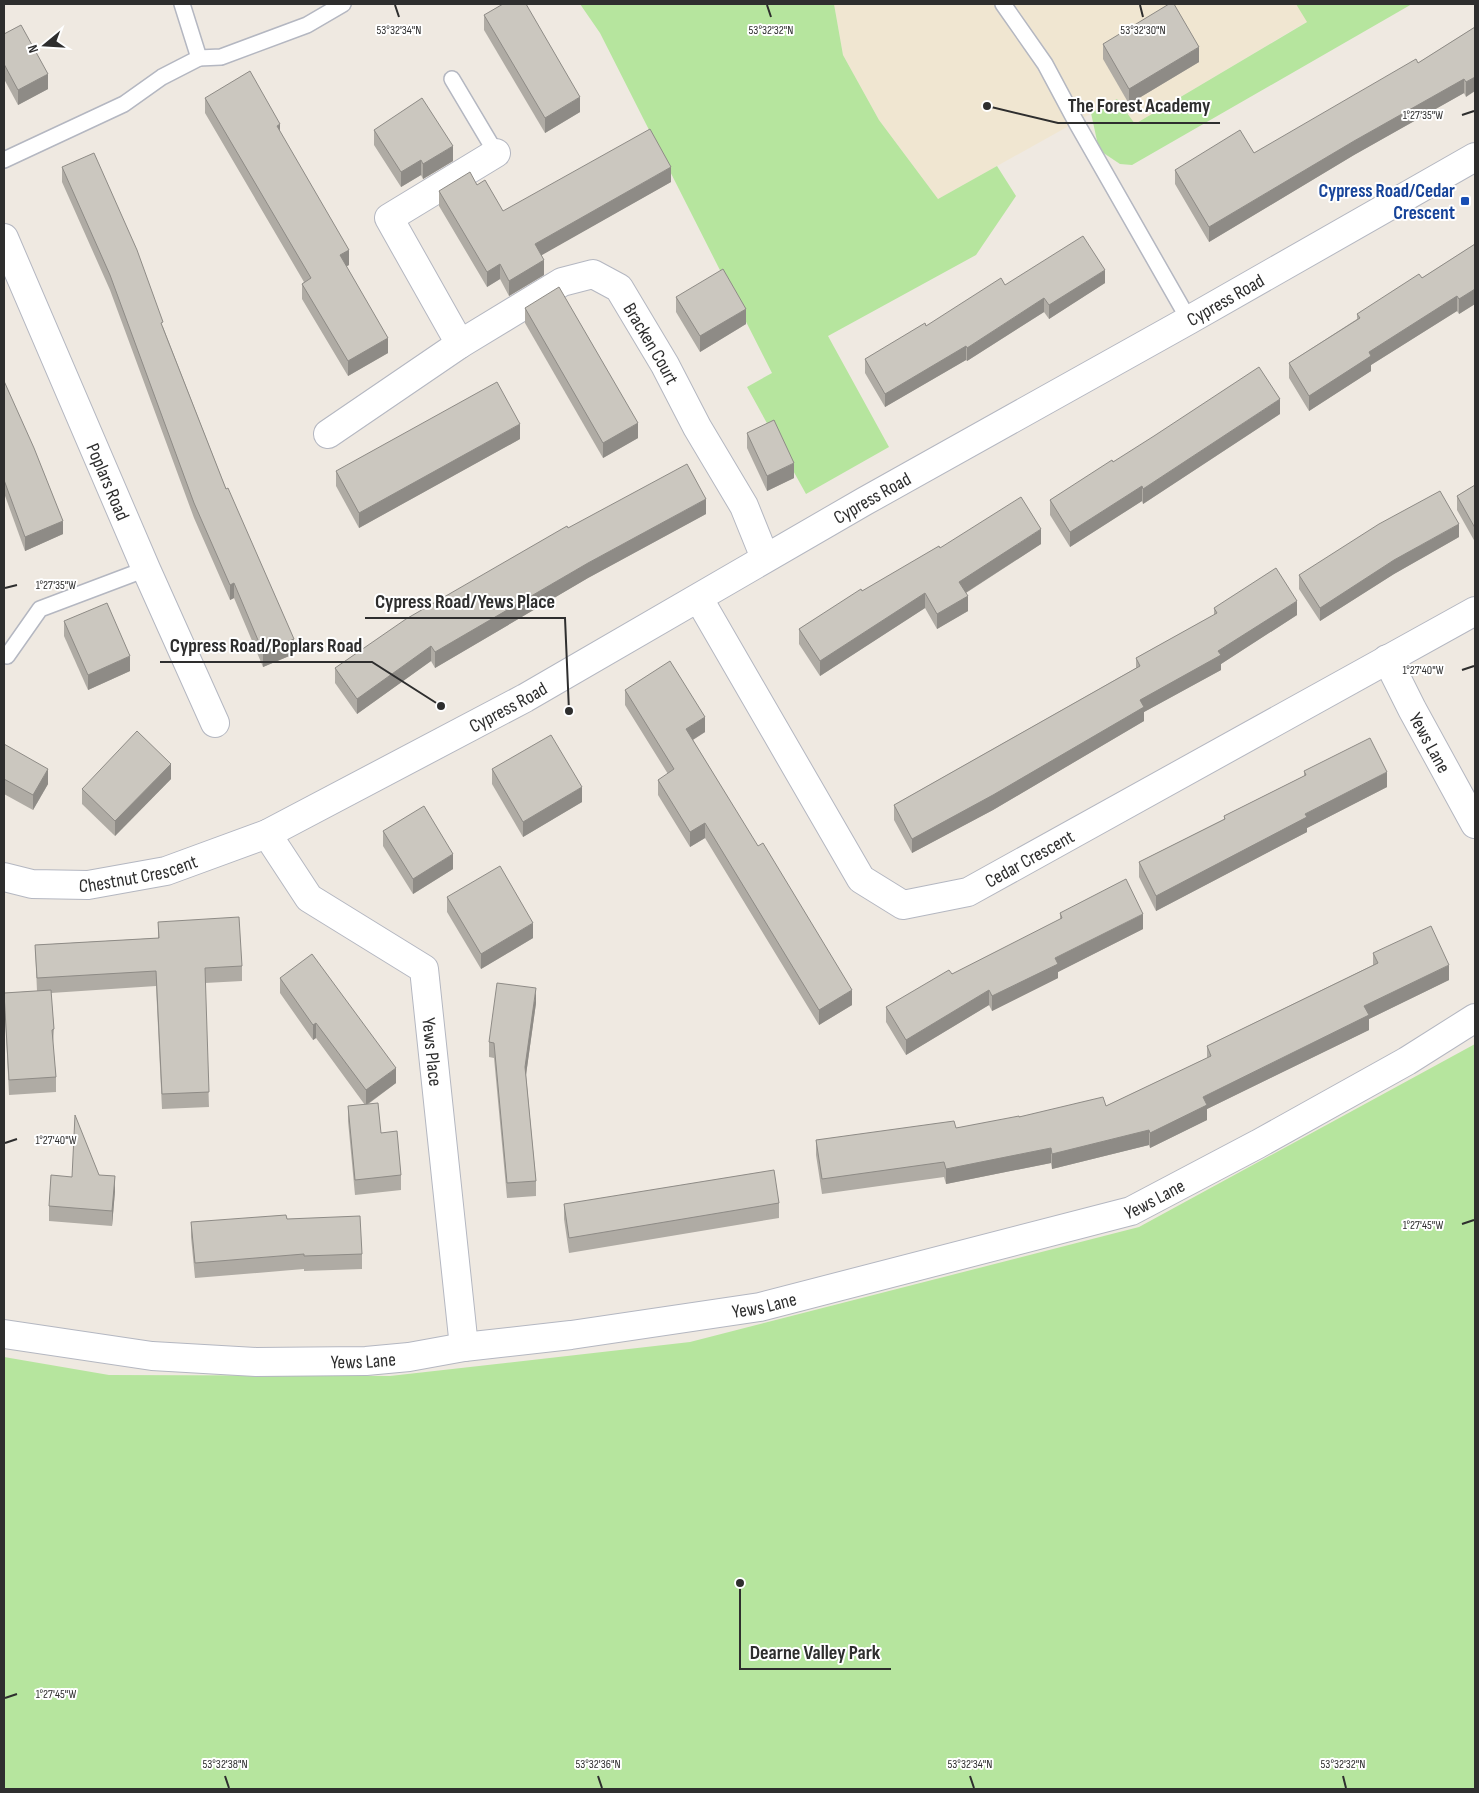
<svg xmlns="http://www.w3.org/2000/svg" width="1479" height="1793" font-family="'Sofia Sans Condensed',sans-serif">
  <style>
    .education { fill: #f0e6d1 }
    .green { fill: #b6e59e }
    .lines { fill: none; stroke-linecap: round; stroke-linejoin: round }
    .service-casing { stroke: #b4b7c1; stroke-width: 18 }
    .minor-casing { stroke: #b4b7c1; stroke-width: 30 }
    .service { stroke: #fff; stroke-width: 15 }
    .minor { stroke: #fff; stroke-width: 28 }
    .wall { fill: #afaba4 }
    .shaded-wall { fill: #8e8b86 }
    .building { fill: #cbc7bf; stroke: #8e8b86 }
    .ticks { fill: none; stroke: #2e2e2e; stroke-width: 2 }
    .transit-dot { fill: #1a4fb4; stroke: #fff; stroke-width: 2 }
    .labels { text-anchor: middle; stroke-width: 4; stroke-linejoin: round; paint-order: stroke }
    .transit-label { font-size: 19px; font-weight: bold; fill: #164399; stroke: #fff; text-anchor: end }
    .street-label { font-size: 19px; fill: #2e2e2e; stroke: #fff }
    .ticks-label { font-size: 12px; text-anchor: middle; fill: #2e2e2e; stroke: #fff; stroke-width: 4; stroke-linejoin: round; paint-order: stroke }
    .leader { fill: none; stroke: #2e2e2e; stroke-width: 2 }
    .callout-dot { fill: #2e2e2e; stroke: #fff; stroke-width: 2 }
    .callout-label { font-size: 20px; text-anchor: middle; font-weight: bold; fill: #2e2e2e; stroke: #fff; stroke-width: 4; stroke-linejoin: round; paint-order: stroke }
  </style>
  <rect width="100%" height="100%" fill="#efe9e1"/>
  <polygon class="education" points="834,4 1296,4 1308,21 1135,124 1117,99 938,199 879,120 843,55"/>
  <g class="green">
    <polygon points="580,4 834,4 843,55 879,120 938,199 997,166 1016,196 976,255 828,336 889,447 806,494 747,387 772,373 600,33"/>
    <polygon points="1296,4 1412,4 1132,165 1120,164 1099,150 1091,113 1117,99 1135,124 1307,22"/>
    <polygon points="1475,1044 1475,1789 4,1789 4,1357 109,1375 390,1376 690,1342 1139,1227"/>
  </g>
  <g class="lines">
    <defs>
      <g id="service">
        <polyline points="1003,4 1045,64 1076,122 1189,320"/>
        <polyline points="199,58 221,57 307,25 343,4"/>
        <polyline points="452,79 496,153"/>
        <polyline points="4,160 124,104 162,77 199,58 182,4"/>
        <polyline points="7,656 40,609 146,569"/>
      </g>
      <g id="minor">
        <path id="s1" d="M4,238l142,331 69,154"/>
        <polyline points="460,344 389,218 496,153"/>
        <path id="s2" d="M328,434l132,-90 102,-62 31,-8 26,14 46,77 32,62 47,79 21,52"/>
        <path id="s3" d="M699,599l162,280 42,26 65,-13 507,-281"/>
        <path id="s4" d="M1387,659l25,50 63,115"/>
        <path id="s5" d="M267,834l42,64 115,71 40,378"/>
        <path id="s6" d="M4,877l28,7 56,1 78,-14 101,-37 258,-136 340,-197 324,-181 286,-163"/>
        <path id="s7" d="M4,1334l148,22 104,6 110,-1 43,-4 55,-10 107,-12 189,-28 371,-96 127,-67 149,-83 68,-43"/>
      </g>
    </defs>
    <use href="#service" class="service-casing"/>
    <use href="#minor" class="minor-casing"/>
    <use href="#service" class="service"/>
    <use href="#minor" class="minor"/>
  </g>
  <g class="wall">
    <polygon points="484,15 580,112 545,133 484,30"/>
    <polygon points="1475,27 1466,97 1464,93 1354,155 1209,242 1175,184 1175,170 1254,153 1418,63"/>
    <polygon points="4,34 48,89 18,105 4,79"/>
    <polygon points="1103,44 1199,62 1129,104 1103,59"/>
    <polygon points="205,98 280,132 349,265 346,266 388,353 348,376 302,299 302,284 304,282 205,113"/>
    <polygon points="374,130 453,161 423,179 421,175 401,187 374,145"/>
    <polygon points="62,167 163,327 226,489 294,654 263,667 234,598 230,600 194,518 110,290 62,182"/>
    <polygon points="671,182 541,255 544,275 509,296 500,279 487,287 439,206 439,191 477,185 503,211"/>
    <polygon points="1475,244 1475,304 1459,314 1457,311 1371,365 1371,371 1309,411 1289,378 1289,363 1357,319 1357,314 1422,278"/>
    <polygon points="1105,283 1049,319 1044,312 967,361 966,360 885,407 865,373 865,359 1005,285"/>
    <polygon points="676,297 746,324 700,352 676,312"/>
    <polygon points="525,308 638,438 603,458 525,323"/>
    <polygon points="4,381 63,534 25,551 4,493"/>
    <polygon points="1280,414 1143,504 1142,501 1070,547 1050,515 1050,500 1113,462"/>
    <polygon points="747,433 794,478 767,491 747,448"/>
    <polygon points="520,439 359,528 336,486 336,471"/>
    <polygon points="1475,485 1475,542 1457,510 1457,496"/>
    <polygon points="706,514 588,578 435,668 431,661 357,714 335,683 335,668 568,528"/>
    <polygon points="1459,537 1394,574 1320,621 1299,589 1299,575"/>
    <polygon points="1041,544 966,593 968,611 937,629 925,608 820,676 799,644 799,629 862,591 940,548"/>
    <polygon points="1214,608 1297,615 1221,664 1221,670 1144,712 1144,721 993,810 912,853 894,820 894,805 1136,668 1136,658 1214,615"/>
    <polygon points="64,621 130,671 88,690 64,636"/>
    <polygon points="625,690 705,732 693,740 852,1005 819,1025 705,838 690,847 658,795 658,780 668,774 625,705"/>
    <polygon points="4,744 48,784 33,810 4,794"/>
    <polygon points="492,769 582,802 523,837 492,784"/>
    <polygon points="1304,771 1387,787 1307,828 1307,832 1156,911 1139,877 1139,862 1224,819 1224,816 1304,776"/>
    <polygon points="171,779 115,836 82,804 82,789"/>
    <polygon points="383,831 453,869 413,894 383,846"/>
    <polygon points="447,897 533,938 481,969 447,912"/>
    <polygon points="1060,913 1143,929 1058,972 1058,978 992,1011 989,1005 906,1055 886,1022 886,1007 1060,920"/>
    <polygon points="158,922 242,966 242,981 205,983 209,1107 162,1109 156,986 51,993 54,1029 53,1044 56,1077 56,1092 9,1095 4,993 37,991 35,945 158,938"/>
    <polygon points="1373,953 1449,980 1369,1019 1369,1030 1207,1109 1207,1120 1150,1148 1149,1145 1052,1169 1051,1163 946,1184 944,1177 822,1194 816,1155 816,1140 956,1128 1019,1117 1106,1106 1207,1058 1207,1046 1373,965"/>
    <polygon points="280,978 396,1083 367,1105 401,1175 401,1190 355,1195 348,1121 348,1106 365,1105 316,1038 313,1040 280,993"/>
    <polygon points="536,1003 526,1075 536,1181 536,1196 507,1198 494,1058 489,1057 489,1042"/>
    <polygon points="99,1175 115,1191 112,1226 49,1221 49,1206"/>
    <polygon points="779,1203 779,1218 569,1253 564,1219 564,1204"/>
    <polygon points="287,1219 362,1254 362,1269 304,1271 304,1269 195,1278 191,1237 191,1222"/>
  </g>
  <g class="shaded-wall">
    <polygon points="4,11 5,11 5,24 4,25"/>
    <polygon points="1199,47 1199,62 1129,104 1129,89"/>
    <polygon points="48,74 48,89 18,105 18,90"/>
    <polygon points="1475,77 1475,91 1466,97 1466,82"/>
    <polygon points="1464,79 1464,93 1354,155 1209,242 1209,227 1354,141"/>
    <polygon points="580,97 580,112 545,133 545,118"/>
    <polygon points="280,124 280,139 277,126"/>
    <polygon points="453,146 453,161 423,179 423,164"/>
    <polygon points="421,160 421,175 401,187 401,172"/>
    <polygon points="671,167 671,182 535,259 535,244"/>
    <polygon points="349,250 349,265 340,270 340,255"/>
    <polygon points="544,260 544,275 509,296 509,281"/>
    <polygon points="500,264 500,279 487,287 487,272"/>
    <polygon points="1105,270 1105,283 1049,319 1049,305"/>
    <polygon points="1475,289 1475,304 1459,314 1459,299"/>
    <polygon points="1457,296 1457,311 1371,365 1371,371 1309,411 1309,396 1369,352"/>
    <polygon points="1044,298 1044,312 967,361 967,348"/>
    <polygon points="746,309 746,324 700,352 700,336"/>
    <polygon points="388,338 388,353 348,376 348,361"/>
    <polygon points="966,346 966,360 885,407 885,394"/>
    <polygon points="1280,399 1280,414 1143,504 1143,489"/>
    <polygon points="638,423 638,438 603,458 603,443"/>
    <polygon points="520,424 520,439 359,528 359,513"/>
    <polygon points="794,463 794,478 767,491 767,476"/>
    <polygon points="1142,486 1142,501 1070,547 1070,532"/>
    <polygon points="706,499 706,514 588,578 435,668 435,652 588,563"/>
    <polygon points="63,521 63,534 25,551 25,537"/>
    <polygon points="1459,524 1459,537 1394,574 1320,621 1320,608 1394,560"/>
    <polygon points="1041,529 1041,544 959,597 959,582"/>
    <polygon points="234,583 234,598 230,600 230,585"/>
    <polygon points="925,593 925,608 820,676 820,661"/>
    <polygon points="968,596 968,611 937,629 937,614"/>
    <polygon points="1297,601 1297,615 1221,664 1221,670 1144,712 1144,721 993,810 912,853 912,839 1140,700"/>
    <polygon points="294,639 294,654 263,667 263,652"/>
    <polygon points="431,646 431,661 357,714 357,699"/>
    <polygon points="130,656 130,671 88,690 88,675"/>
    <polygon points="705,717 705,732 686,744 686,729"/>
    <polygon points="171,764 171,779 115,836 115,821"/>
    <polygon points="48,769 48,784 33,810 33,795"/>
    <polygon points="1387,772 1387,787 1307,828 1307,832 1156,911 1156,896 1305,814"/>
    <polygon points="582,787 582,802 523,837 523,822"/>
    <polygon points="705,823 705,838 690,847 690,832"/>
    <polygon points="453,854 453,869 413,894 413,879"/>
    <polygon points="1143,914 1143,929 1058,972 1058,978 992,1011 992,996 1055,958"/>
    <polygon points="533,923 533,938 481,969 481,954"/>
    <polygon points="1449,965 1449,980 1369,1019 1369,1030 1207,1109 1207,1120 1150,1148 1150,1133 1203,1097 1364,1006"/>
    <polygon points="536,988 536,1003 525,1082 525,1067"/>
    <polygon points="852,990 852,1005 819,1025 819,1010"/>
    <polygon points="989,990 989,1005 906,1055 906,1040"/>
    <polygon points="316,1023 316,1038 313,1040 313,1025"/>
    <polygon points="396,1068 396,1083 366,1105 366,1090"/>
    <polygon points="1149,1130 1149,1145 1052,1169 1052,1154"/>
    <polygon points="1051,1148 1051,1163 946,1184 946,1169"/>
    <polygon points="115,1176 115,1191 112,1226 112,1211"/>
  </g>
  <g class="building">
    <polygon points="503,4 526,4 580,97 545,118 484,15"/>
    <polygon points="1169,4 1174,4 1199,47 1129,89 1103,44"/>
    <polygon points="21,25 48,74 18,90 4,64 4,34"/>
    <polygon points="1475,27 1475,77 1466,82 1464,79 1354,141 1209,227 1175,170 1240,130 1254,153 1416,59 1418,63"/>
    <polygon points="250,71 280,124 277,126 349,250 340,255 388,338 348,361 302,284 311,278 205,98"/>
    <polygon points="422,98 453,146 423,164 421,160 401,172 374,130"/>
    <polygon points="650,129 671,167 535,244 544,260 509,281 500,264 487,272 439,191 470,172 477,185 485,180 503,211"/>
    <polygon points="94,153 137,250 163,322 161,323 226,489 228,488 294,639 263,652 234,583 230,585 194,503 110,275 62,167"/>
    <polygon points="1083,236 1105,270 1049,305 1044,298 967,348 966,346 885,394 865,359 925,323 926,326 1001,278 1005,285"/>
    <polygon points="1475,244 1475,289 1459,299 1457,296 1369,352 1371,356 1309,396 1289,363 1360,318 1357,314 1419,274 1422,278"/>
    <polygon points="723,269 746,309 700,336 676,297"/>
    <polygon points="559,287 638,423 603,443 525,308"/>
    <polygon points="1259,367 1280,399 1143,489 1142,486 1070,532 1050,500 1112,460 1113,462 1154,436"/>
    <polygon points="4,381 34,448 63,521 25,537 4,480"/>
    <polygon points="497,382 520,424 359,513 336,471"/>
    <polygon points="774,420 794,463 767,476 747,433"/>
    <polygon points="687,464 706,499 588,563 435,652 431,646 357,699 335,668 406,619 567,526 568,528"/>
    <polygon points="1475,485 1475,528 1457,496"/>
    <polygon points="1440,491 1459,524 1394,560 1320,608 1299,575 1379,524"/>
    <polygon points="1021,497 1041,529 959,582 968,596 937,614 925,593 820,661 799,629 861,589 862,591 939,546 940,548"/>
    <polygon points="1276,568 1297,601 1218,651 1221,655 1140,700 1144,707 993,795 912,839 894,805 1140,666 1136,658 1217,613 1214,608"/>
    <polygon points="107,603 130,656 88,675 64,621"/>
    <polygon points="670,661 705,717 686,729 758,846 763,843 852,990 819,1010 705,823 690,832 658,780 674,769 625,690"/>
    <polygon points="137,731 171,764 115,821 82,789"/>
    <polygon points="551,735 582,787 523,822 492,769"/>
    <polygon points="1370,738 1387,772 1305,814 1307,817 1156,896 1139,862 1225,819 1224,816 1306,775 1304,771"/>
    <polygon points="4,744 48,769 33,795 4,779"/>
    <polygon points="424,806 453,854 413,879 383,831"/>
    <polygon points="500,866 533,923 481,954 447,897"/>
    <polygon points="1126,879 1143,914 1055,958 1058,964 992,996 989,990 906,1040 886,1007 949,970 952,974 1062,918 1060,913"/>
    <polygon points="239,917 242,966 205,968 209,1092 162,1094 156,971 37,978 35,945 159,938 158,922"/>
    <polygon points="1431,926 1449,965 1364,1006 1369,1015 1203,1097 1207,1105 1150,1133 1149,1130 1052,1154 1051,1148 946,1169 944,1162 822,1179 816,1140 954,1121 956,1128 1019,1116 1019,1117 1103,1097 1106,1106 1211,1056 1207,1046 1378,963 1373,953"/>
    <polygon points="312,954 396,1068 366,1090 316,1023 313,1025 280,978"/>
    <polygon points="497,983 536,988 525,1067 536,1181 507,1183 494,1043 489,1042"/>
    <polygon points="51,990 54,1029 52,1030 56,1077 9,1080 4,993"/>
    <polygon points="378,1103 381,1133 397,1131 401,1175 355,1180 348,1106"/>
    <polygon points="75,1115 99,1175 115,1176 112,1211 49,1206 51,1175 72,1177"/>
    <polygon points="774,1170 779,1203 569,1238 564,1204"/>
    <polygon points="286,1215 287,1219 360,1216 362,1254 304,1256 304,1254 195,1263 191,1222"/>
  </g>
  <path class="ticks" d="M395,5l4,12M767,5l4,12M1140,5l3,12M1462,115l12,-4M5,588l12,-3M1462,670l12,-4M5,1143l12,-4M1462,1224l12,-4M5,1698l12,-4M225,1776l4,12M598,1776l4,12M970,1776l4,12M1343,1776l3,12"/>
  <rect class="transit-dot" x="1460" y="196" width="10" height="10" rx="2.5"/>
  <g class="labels">
    <g class="transit-label">
      <text x="1455" y="197">Cypress Road/Cedar<tspan x="1455" dy="22">Crescent</tspan></text>
    </g>
    <g class="street-label">
      <text dy="7" stroke="none"><textPath href="#s6" startOffset="1369">Cypress Road</textPath></text>
      <text dy="7" stroke="none"><textPath href="#s2" startOffset="405">Bracken Court</textPath></text>
      <text dy="7" stroke="none"><textPath href="#s1" startOffset="265">Poplars Road</textPath></text>
      <text dy="7" stroke="none"><textPath href="#s6" startOffset="964">Cypress Road</textPath></text>
      <text dy="7" stroke="none"><textPath href="#s6" startOffset="544">Cypress Road</textPath></text>
      <text dy="7" stroke="none"><textPath href="#s4" startOffset="94">Yews Lane</textPath></text>
      <text dy="7" stroke="none"><textPath href="#s3" startOffset="509">Cedar Crescent</textPath></text>
      <text dy="7" stroke="none"><textPath href="#s6" startOffset="136">Chestnut Crescent</textPath></text>
      <text dy="7" stroke="none"><textPath href="#s5" startOffset="295">Yews Place</textPath></text>
      <text dy="7" stroke="none"><textPath href="#s7" startOffset="1171">Yews Lane</textPath></text>
      <text dy="7" stroke="none"><textPath href="#s7" startOffset="766">Yews Lane</textPath></text>
      <text dy="7" stroke="none"><textPath href="#s7" startOffset="361">Yews Lane</textPath></text>
    </g>
  </g>
  <g class="ticks-label">
    <text x="399" y="34">53°32'34"N</text>
    <text x="771" y="34">53°32'32"N</text>
    <text x="1143" y="34">53°32'30"N</text>
    <text x="1423" y="119">1°27'35"W</text>
    <text x="56" y="589">1°27'35"W</text>
    <text x="1423" y="674">1°27'40"W</text>
    <text x="56" y="1144">1°27'40"W</text>
    <text x="1423" y="1229">1°27'45"W</text>
    <text x="56" y="1698">1°27'45"W</text>
    <text x="225" y="1768">53°32'38"N</text>
    <text x="598" y="1768">53°32'36"N</text>
    <text x="970" y="1768">53°32'34"N</text>
    <text x="1343" y="1768">53°32'32"N</text>
  </g>
  <path class="leader" d="M987 106L1058 123H1220M569 711L565 618H365M441 706L372 662H160M740 1583L740 1669H891"/>
  <g class="callout-dot">
    <circle cx="987" cy="106" r="5"/>
    <circle cx="569" cy="711" r="5"/>
    <circle cx="441" cy="706" r="5"/>
    <circle cx="740" cy="1583" r="5"/>
  </g>
  <g class="callout-label">
    <text x="1139" y="112">The Forest Academy</text>
    <text x="465" y="608">Cypress Road/Yews Place</text>
    <text x="266" y="652">Cypress Road/Poplars Road</text>
    <text x="815" y="1659">Dearne Valley Park</text>
  </g>
  <rect width="1479" height="1793" fill="none" stroke="#2e2e2e" stroke-width="10"/>
  <g transform="translate(45 45) rotate(252)" stroke="#ffffff" stroke-width="4" paint-order="stroke">
  <path d="M0-4L9 19L0 12L-9 19Z" fill="#2e2e2e"/>
  <text y="-8" font-size="14" font-weight="bold" text-anchor="middle" fill="#2e2e2e">N</text>
  </g>
</svg>
